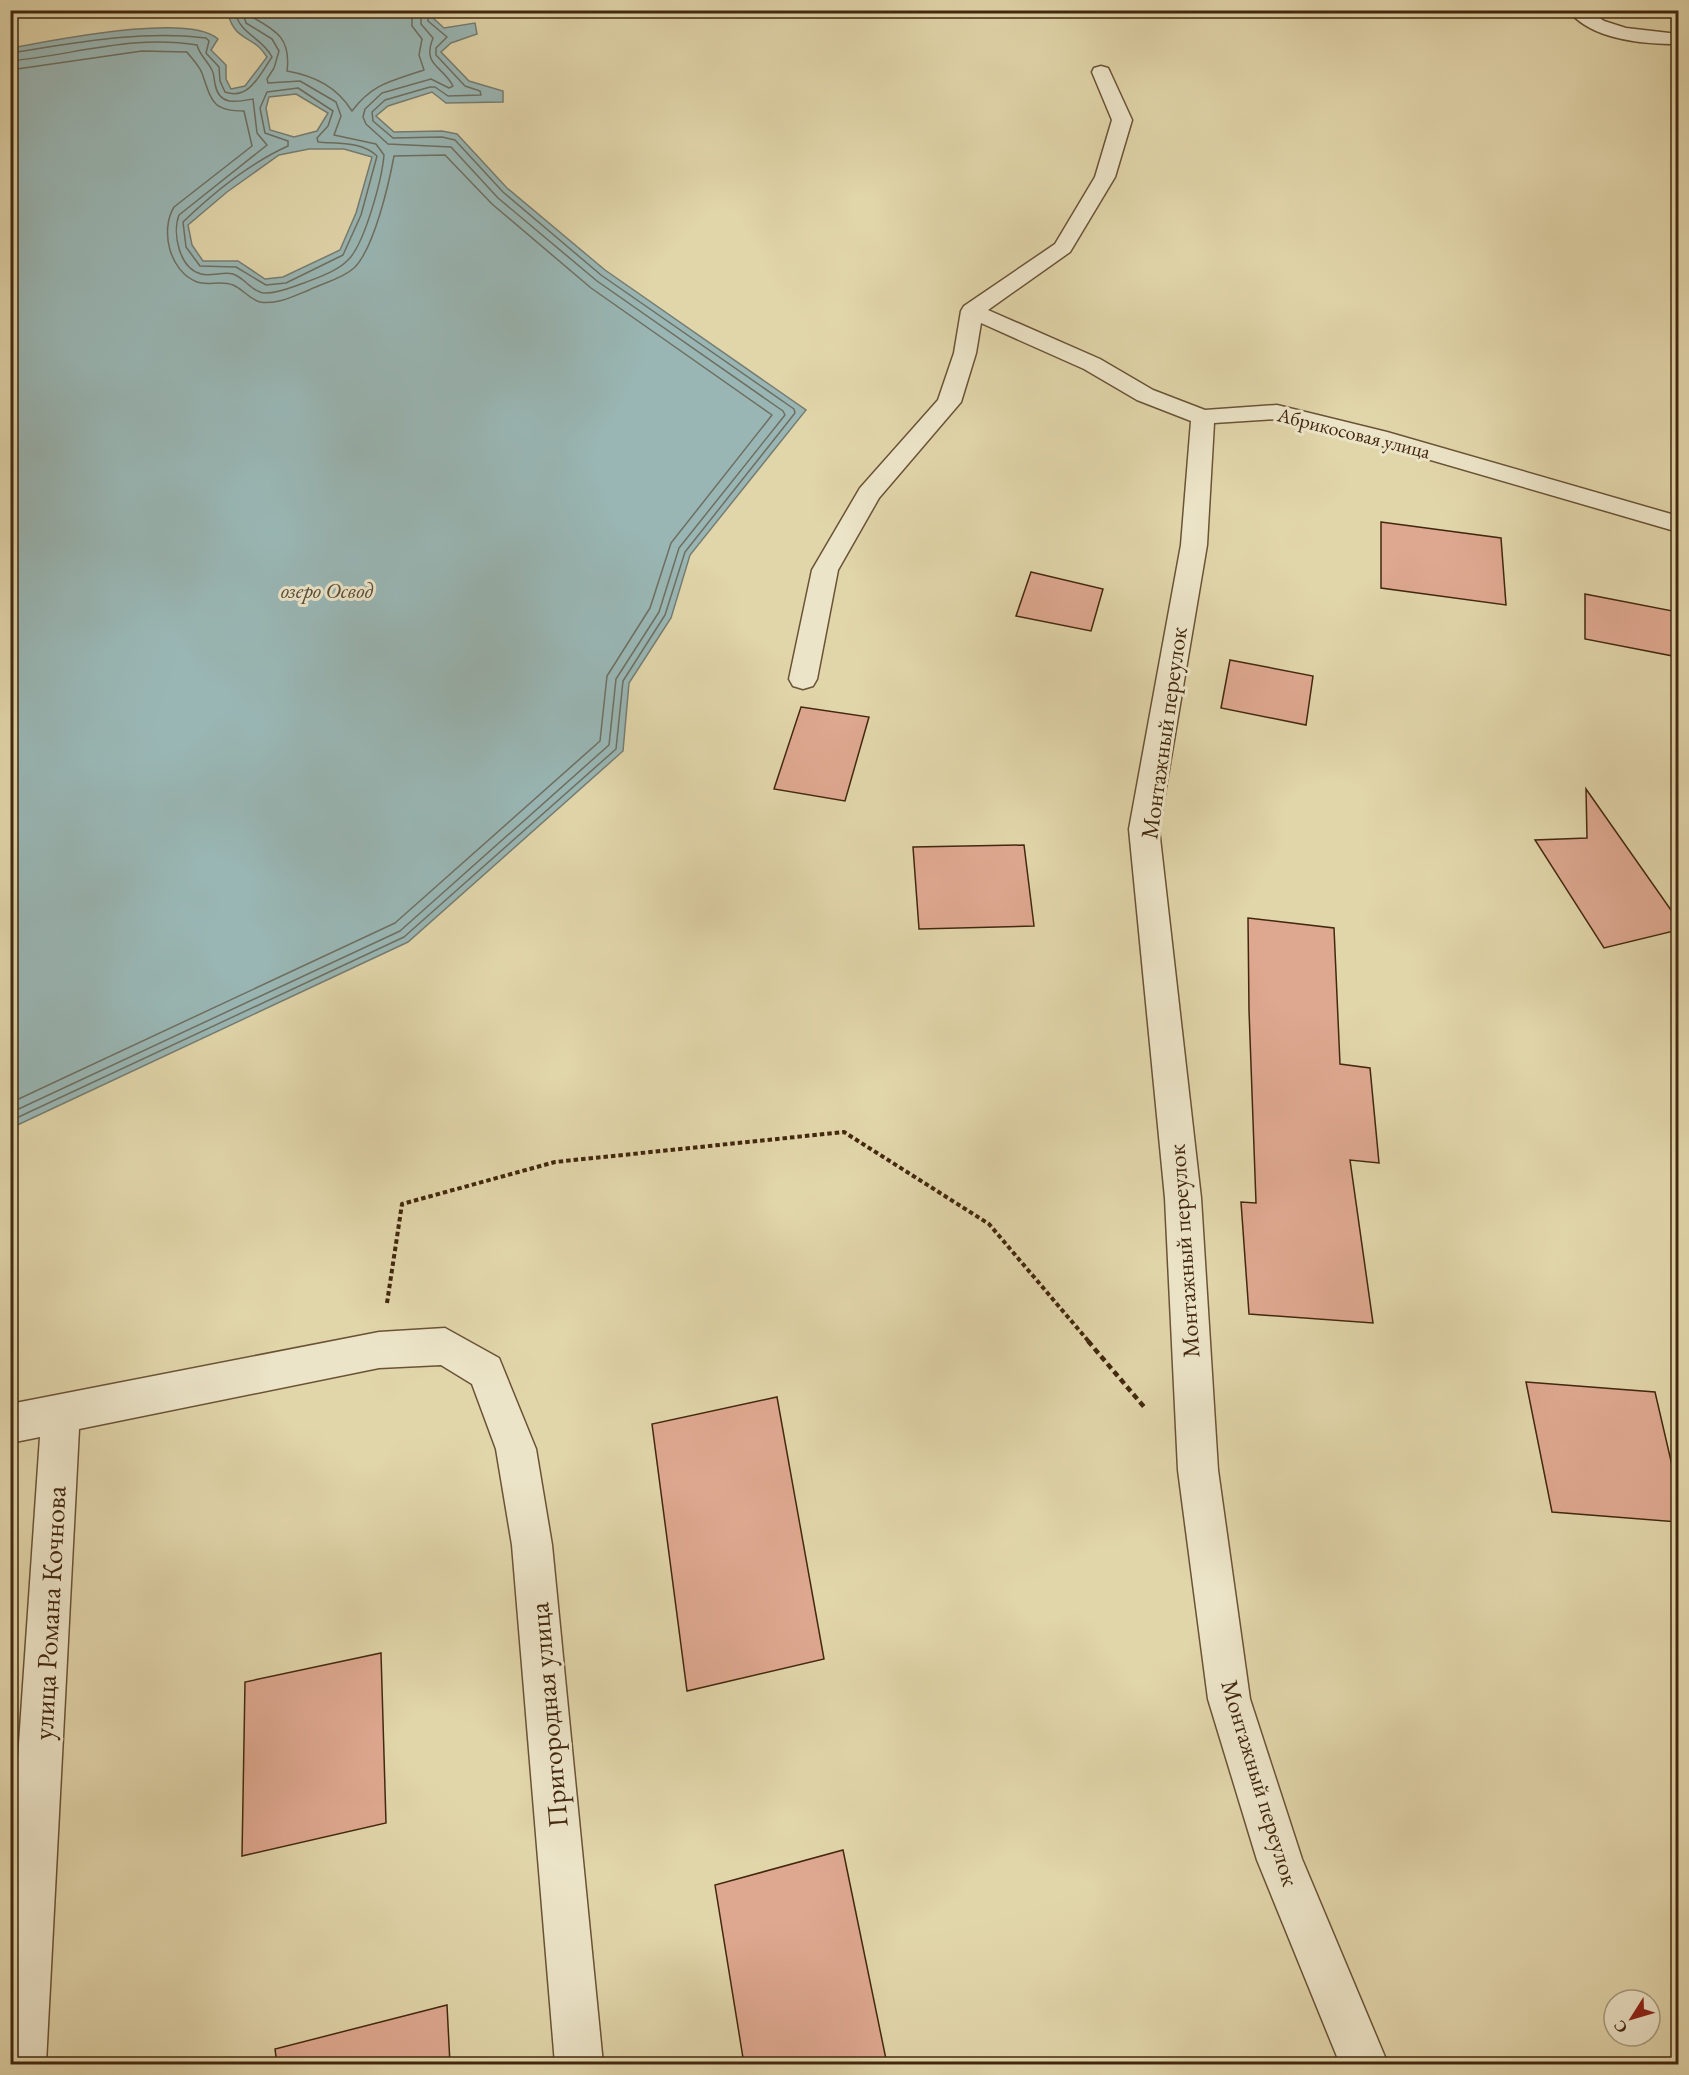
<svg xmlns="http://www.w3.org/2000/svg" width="1689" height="2075" font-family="'EB Garamond',serif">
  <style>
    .water { fill: #99b6b4; stroke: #777d72; stroke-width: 1.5; fill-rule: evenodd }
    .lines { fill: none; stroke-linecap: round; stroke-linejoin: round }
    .shore { stroke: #6e6f61; stroke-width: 1.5 }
    .building { fill: #dea890; stroke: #43280e; stroke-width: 1.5 }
    .minor-casing { stroke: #6a5335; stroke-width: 3 }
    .path-far1 { stroke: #43280e; stroke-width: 4; stroke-dasharray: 4.5 3; stroke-linecap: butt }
    .path { stroke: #43280e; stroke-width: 4.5; stroke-dasharray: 6 4; stroke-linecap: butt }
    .minor { fill: #ece4c8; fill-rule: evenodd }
    .labels { text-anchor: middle; stroke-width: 6; stroke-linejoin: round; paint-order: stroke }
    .far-street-label { font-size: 20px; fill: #43280e; stroke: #ece4c8 }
    .far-water-label { font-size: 22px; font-style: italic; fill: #584c38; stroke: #ece4c8 }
    .street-label { font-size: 24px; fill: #43280e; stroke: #ece4c8 }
    .near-street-label { font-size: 28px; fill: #43280e; stroke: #ece4c8 }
  </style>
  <rect width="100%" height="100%" fill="#e1d5aa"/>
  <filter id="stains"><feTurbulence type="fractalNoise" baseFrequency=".00333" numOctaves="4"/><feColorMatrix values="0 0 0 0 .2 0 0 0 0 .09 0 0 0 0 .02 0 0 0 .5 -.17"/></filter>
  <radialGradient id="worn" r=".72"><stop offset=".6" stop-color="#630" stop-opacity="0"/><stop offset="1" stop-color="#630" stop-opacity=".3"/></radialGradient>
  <path class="water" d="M231,10l219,1 -18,6 12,11 31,-5 2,11 -26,9 -10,9 28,29 34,10v11l-57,1 -14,-11 -44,14 -12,10 18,16 48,-1 15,3 50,54 98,82 201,140 -116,145 -19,63 -42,65 -6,68 -215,191 -397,186v-1080c41,-7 177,-36 207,-9l-7,11 15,15v14l5,10 14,-3 22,-29c-14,-23 -31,-14 -39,-43zM296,94l32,19 -11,18 -23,6 -24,-7 -4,-22 3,-11zM309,149h35l28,8 -16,56 -16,37 -57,27 -18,2 -27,-18h-35l-11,-16 -4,-20 39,-33 52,-37z"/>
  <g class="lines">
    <g class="shore">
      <path d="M251,10l1,7c26,14 39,23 35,54 28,5 50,16 65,40 21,-28 40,-30 72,-41l-5,-15 3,-16 -10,-13v-16"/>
      <path d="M10,53c65,-10 130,-23 196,-15l3,3 -3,12 13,14 1,14 5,11c24,9 35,-18 47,-35 -10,-20 -34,-23 -37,-47"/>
      <path d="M10,61c63,-6 124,-27 187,-16 3,11 10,15 15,25 2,4 2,9 3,14 4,22 21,18 38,15l4,34 10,12 -88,70c-7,18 0,53 22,59 11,3 22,-3 32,0 12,4 19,18 31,19 13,1 28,-6 40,-10 15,-6 34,-12 45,-24 16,-17 33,-80 35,-104l-8,-11 -42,-9 7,-19 -5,-14 -36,-21 -32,2 -1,-4 7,-11 5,-17 -7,-12 -26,-16 -4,-13"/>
      <path d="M10,70l132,-19 45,1c5,7 14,15 16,24 9,26 10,35 41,35l8,35 -78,61c-14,23 -5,64 23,75 11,4 24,-2 36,3 10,4 16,14 27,17 17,3 34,-6 49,-12 14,-7 33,-11 45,-22 20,-19 35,-85 40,-112l51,-1 47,49 99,84 181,127 -101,128 -21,65 -43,68 -7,65 -205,182 -385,180"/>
      <path d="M298,88l35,23 -5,15 -11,12 1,4c20,2 43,-1 59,14l-16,59 -18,40 -57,28 -20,2 -30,-18 -36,-1 -14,-19 -3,-25c31,-30 65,-58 105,-76v-5l-23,-8 -5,-25 7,-16z"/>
      <path d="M10,1113l390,-182 209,-186 7,-66 43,-67 20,-64 106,-133 -2,-4 -186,-130 -99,-83 -47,-51 -63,-3 -22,-20 -3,-7 2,-8 17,-16 49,-14 18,9 4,-2c-11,-21 -31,-20 -20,-48l-12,-14v-14"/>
      <polyline points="10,1121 404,937 616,749 623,681 665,615 685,552 795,413 794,409 601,275 503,192 455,140 442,137 393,138 373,121 372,112 385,100 430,87 435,87 448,96 481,95 480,91 465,86 436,55 436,48 447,37 428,21 428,15 432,10"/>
    </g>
  </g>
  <g class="building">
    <polygon points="1381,522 1501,538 1506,605 1381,588"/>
    <polygon points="1031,572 1103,589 1091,631 1016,616"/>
    <polygon points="1585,594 1678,612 1678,657 1585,639"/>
    <polygon points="1230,660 1313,676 1306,725 1221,708"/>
    <polygon points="801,707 869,717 845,801 774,789"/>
    <polygon points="1586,789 1678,920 1678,930 1604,948 1535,840 1587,838"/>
    <polygon points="1024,845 1034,926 919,929 913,847"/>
    <polygon points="1248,918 1334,928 1340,1064 1370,1068 1379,1163 1350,1160 1373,1323 1249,1314 1241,1202 1256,1203 1249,1010"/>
    <polygon points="1526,1382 1655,1392 1678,1491 1678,1522 1552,1512"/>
    <polygon points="777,1397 824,1659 687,1691 652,1424"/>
    <polygon points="381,1653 386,1823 242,1856 245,1682"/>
    <polygon points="843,1850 887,2064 744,2064 715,1885"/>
    <polygon points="447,2005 450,2064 277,2064 275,2049"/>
  </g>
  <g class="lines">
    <defs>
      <g id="minor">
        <path d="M1568,10h20l16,11 22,7 52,6v10c-34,0 -87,-4 -110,-34z"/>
        <polygon points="1101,66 1108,68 1110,72 1132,120 1115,177 1070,252 988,310 1100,359 1153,390 1205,410 1277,405 1387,432 1678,516 1678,532 1372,443 1277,419 1214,423 1207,545 1159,829 1201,1198 1218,1470 1250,1699 1302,1859 1388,2064 1340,2064 1257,1860 1208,1699 1178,1470 1165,1198 1129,829 1181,545 1191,421 1137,400 1084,369 981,323 976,353 961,402 879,498 838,570 817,679 813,686 803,689 793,686 789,679 812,570 860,488 938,400 954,353 961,311 964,306 1055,244 1095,177 1112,120 1092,72 1094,68"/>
        <polygon points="445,1328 499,1358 536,1449 552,1545 603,2064 555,2064 512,1545 496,1449 472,1384 441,1365 379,1368 79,1429 46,2064 10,2064 10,1875 40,1437 10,1443 10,1404 379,1332"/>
      </g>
    </defs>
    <use href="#minor" class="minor-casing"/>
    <polyline class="path-far1" points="387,1303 402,1204 555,1162 844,1132 989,1224 1090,1343"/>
    <polyline class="path" points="1088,1341 1145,1408"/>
    <use href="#minor" class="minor"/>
  </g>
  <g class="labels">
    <g class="far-street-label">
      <text transform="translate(1354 433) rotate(14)" y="7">Абрикосовая улица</text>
    </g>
    <g class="far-water-label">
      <text x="327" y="598">озеро Освод</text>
    </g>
    <g class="street-label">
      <text transform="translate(1164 733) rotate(-82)" y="8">Монтажный переулок</text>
      <text transform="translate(1184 1251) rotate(-94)" y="8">Монтажный переулок</text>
      <text transform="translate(1260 1783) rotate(73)" y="8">Монтажный переулок</text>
    </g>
    <g class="near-street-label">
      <text transform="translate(49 1613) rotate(-87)" y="10">улица Романа Кочнова</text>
      <text transform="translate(548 1715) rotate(-95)" y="10">Пригородная улица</text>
    </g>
  </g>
  <rect width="1689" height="2075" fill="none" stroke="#e1d5aa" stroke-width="36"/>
  <rect x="12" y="12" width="1665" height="2051" fill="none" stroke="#43280e" stroke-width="3"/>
  <rect x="18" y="18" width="1653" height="2039" fill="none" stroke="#43280e" stroke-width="1.5"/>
  <g transform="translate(1632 2018) rotate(233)"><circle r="28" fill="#ece4c8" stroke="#a8997e" stroke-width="1.5"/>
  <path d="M0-4.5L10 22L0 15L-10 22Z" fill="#8f2418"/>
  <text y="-9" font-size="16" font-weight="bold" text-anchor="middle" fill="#43280e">С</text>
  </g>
  <rect width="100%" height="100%" filter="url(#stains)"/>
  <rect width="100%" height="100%" fill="url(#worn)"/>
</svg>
